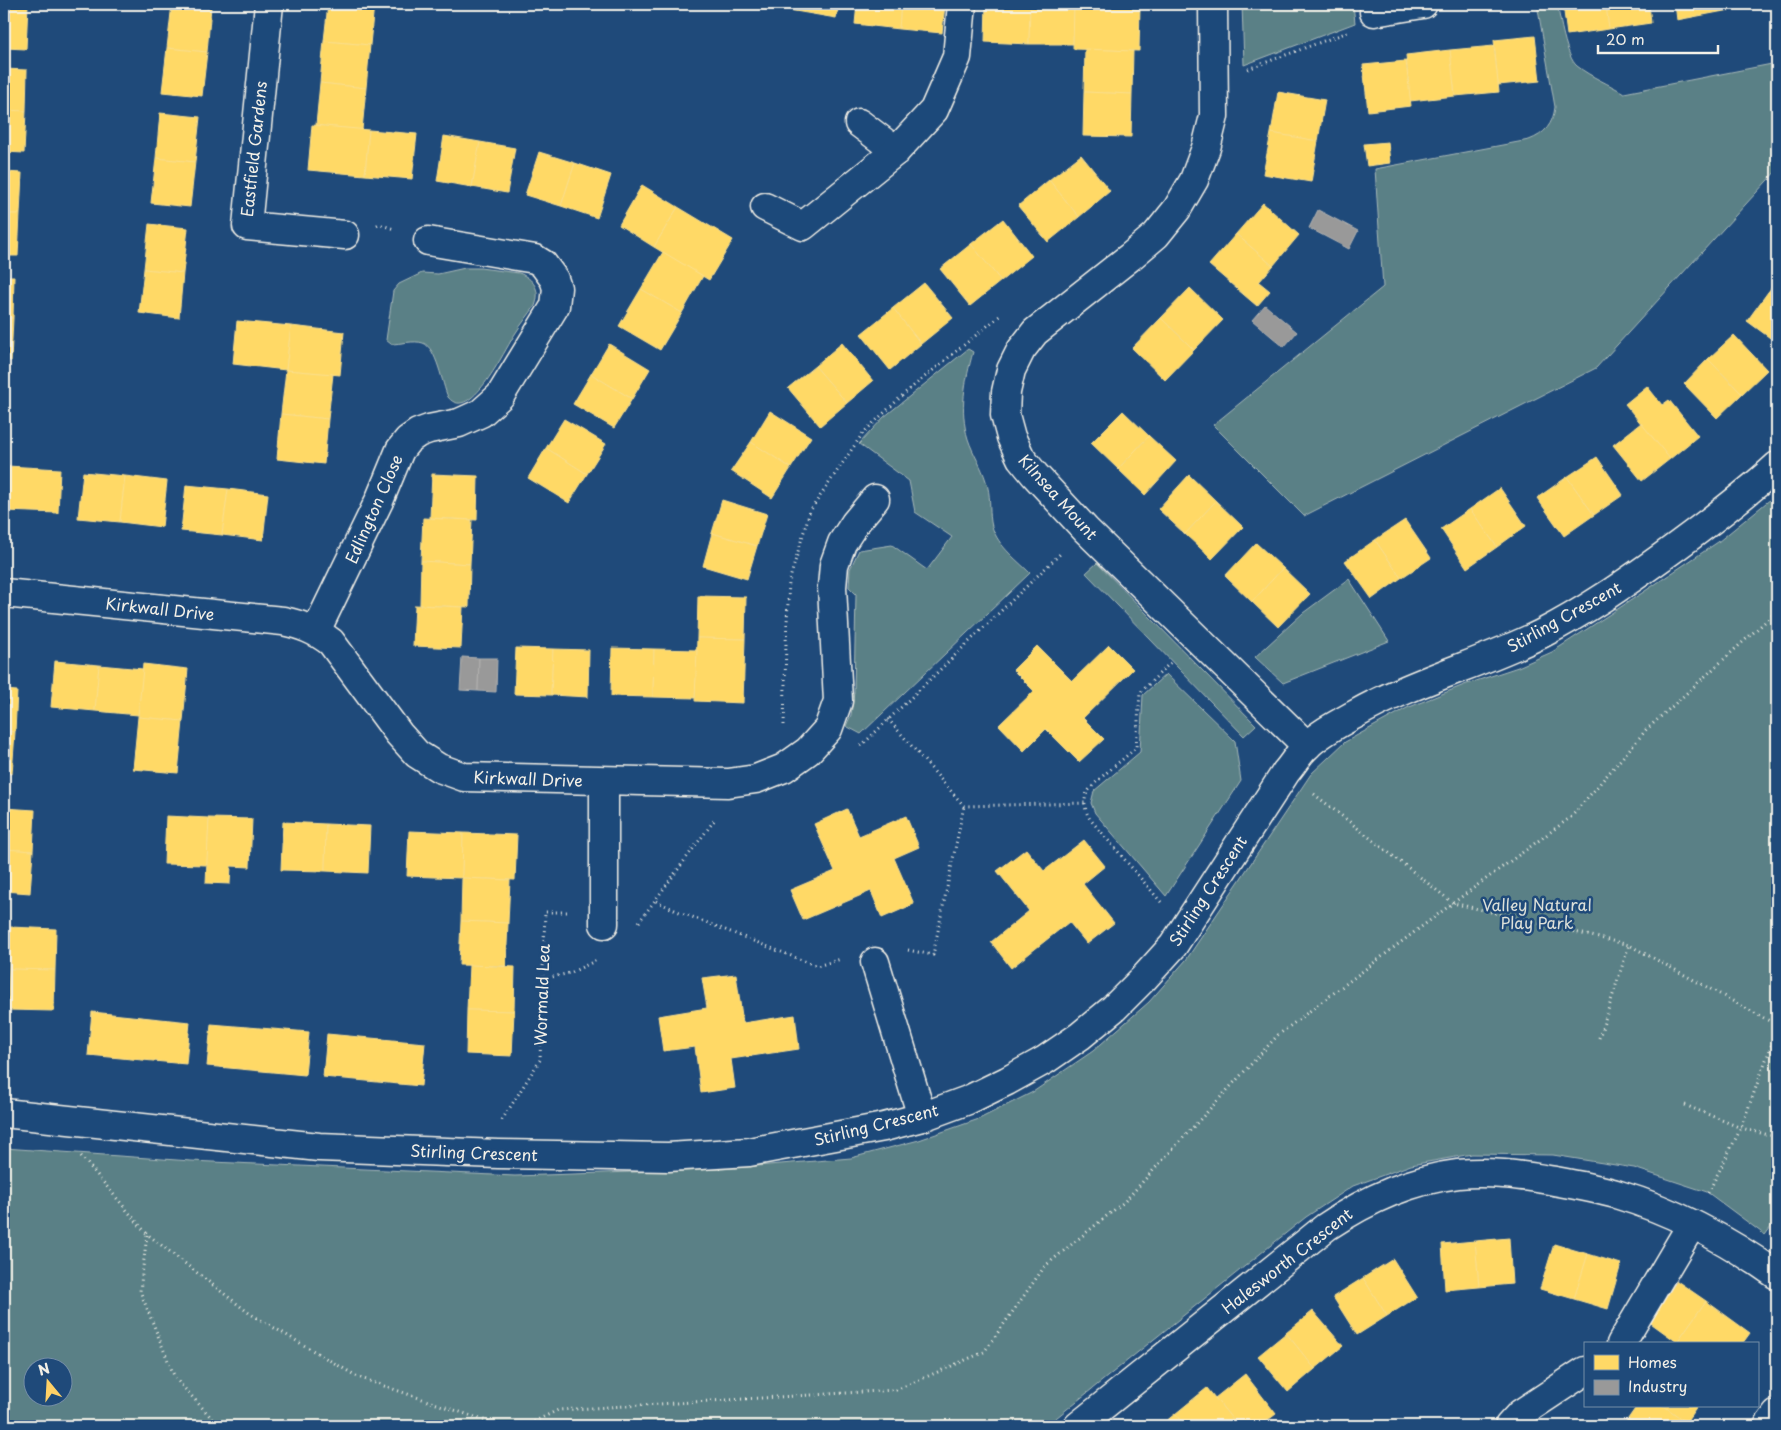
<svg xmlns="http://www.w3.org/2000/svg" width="1781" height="1430" font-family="'Playpen Sans',sans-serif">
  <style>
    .green { fill: #5a8086; stroke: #a7b8b7; fill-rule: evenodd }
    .homes { fill: #ffd966; stroke: #fce08d }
    .industry { fill: #999; stroke: #b4b3b1 }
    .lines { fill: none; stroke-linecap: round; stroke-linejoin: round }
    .minor-casing { stroke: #f4f1e8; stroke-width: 31 }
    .path { stroke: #f4f1e8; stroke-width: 3; stroke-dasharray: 1 4; stroke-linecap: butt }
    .minor { stroke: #1f4a7a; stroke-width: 28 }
    .labels { text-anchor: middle; stroke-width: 5; stroke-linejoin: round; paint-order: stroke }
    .street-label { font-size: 16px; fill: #f4f1e8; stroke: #1f4a7a }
    .park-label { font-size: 16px; fill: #dde0d9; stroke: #1f4a7a }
  </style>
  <rect width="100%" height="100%" fill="#1f4a7a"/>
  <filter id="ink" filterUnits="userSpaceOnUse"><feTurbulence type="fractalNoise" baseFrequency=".02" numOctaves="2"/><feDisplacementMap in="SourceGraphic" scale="10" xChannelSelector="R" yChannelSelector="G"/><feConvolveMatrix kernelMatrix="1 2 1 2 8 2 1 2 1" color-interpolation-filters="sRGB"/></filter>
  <g filter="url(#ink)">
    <g class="green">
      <polygon points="1242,4 1353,4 1355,23 1244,65"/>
      <path d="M1537,4h20c3,14 9,53 20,62 14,11 32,18 47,27l153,-30v107l-181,198 -292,148 -91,-91 170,-138 -8,-118 154,-29c16,-6 24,-16 26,-33z"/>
      <path d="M465,268h15l39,5c15,6 22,17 16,33 -6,9 -14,18 -20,28 -10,15 -45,91 -67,63 -6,-13 -11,-49 -25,-54 -9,-3 -23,1 -32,1l-5,-4 7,-49 6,-7 23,-11 16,1z"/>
      <path d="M968,349l5,3c-8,29 -14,58 -5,87 5,15 14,28 18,42 5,14 3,27 5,41 4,22 24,36 39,51l-169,161 -15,-8 5,-11 3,-23 2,-98 -7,-7 1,-18 9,-19 33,-5 35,25 25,-33 -37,-25 -6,-31 -50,-37 25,-27z"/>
      <path d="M1777,494v725l-12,16 -58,-43 -73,-24 -81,-13 -81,-1 -61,11 -58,21 -47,31 -260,209h-1042v-278l187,13 324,15 207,-7 129,-11 68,-18 60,-21 54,-27 60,-41 56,-49 37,-42 125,-186 34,-32 62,-34 57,-23 54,-18 34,-15 90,-59 76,-51zM32,1368h30v30h-30z"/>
      <polygon points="1097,563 1256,725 1244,736 1086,573"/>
      <polygon points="1349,579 1389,641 1283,683 1255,657 1303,613"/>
      <polygon points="1166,674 1235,741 1241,781 1166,896 1095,813 1091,803 1094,791 1140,752 1143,695"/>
    </g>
    <g class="homes">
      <polygon points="4,4 28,4 26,49 4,48"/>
      <polygon points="172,4 211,7 207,52 167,48"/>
      <polygon points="328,4 374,4 370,45 324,41"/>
      <polygon points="754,4 796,4 795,11"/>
      <polygon points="796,4 839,4 836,18 795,11"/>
      <polygon points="857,4 901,4 899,29 855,24"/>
      <polygon points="901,4 945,4 942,33 899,29"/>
      <polygon points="986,4 1030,4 1029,44 985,42"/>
      <polygon points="1030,4 1074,4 1073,44 1029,44"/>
      <polygon points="1074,4 1140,5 1139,51 1073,49"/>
      <polygon points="1563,4 1606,4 1609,29 1567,35"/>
      <polygon points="1606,4 1649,4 1651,23 1609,29"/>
      <polygon points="1675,4 1717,4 1719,12 1677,20"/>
      <polygon points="1717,4 1760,4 1760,5 1719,12"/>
      <polygon points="1535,36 1540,81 1498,85 1494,40"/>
      <polygon points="324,41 370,45 366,88 320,83"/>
      <polygon points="1494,46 1499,92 1455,96 1450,50"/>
      <polygon points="167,48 207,52 202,96 162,92"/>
      <polygon points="1085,49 1133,51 1132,94 1084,92"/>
      <polygon points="1450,50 1455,96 1410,101 1406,55"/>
      <polygon points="1406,61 1411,106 1368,111 1363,65"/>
      <polygon points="4,69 27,70 26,111 4,110"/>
      <polygon points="320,83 366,88 362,130 316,125"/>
      <polygon points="1084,92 1132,94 1131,137 1083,136"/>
      <polygon points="1278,92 1325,100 1318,141 1271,133"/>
      <polygon points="4,110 26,111 24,153 4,152"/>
      <polygon points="160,113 200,117 195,162 156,158"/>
      <polygon points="312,125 369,130 365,175 308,170"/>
      <polygon points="369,130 417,134 412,179 365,175"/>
      <polygon points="1271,133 1318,141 1311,182 1263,174"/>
      <polygon points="444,136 480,142 472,187 437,181"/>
      <polygon points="480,142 515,148 507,193 472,187"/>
      <polygon points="1388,142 1390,163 1367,166 1364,144"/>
      <polygon points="539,152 575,163 561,206 525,195"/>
      <polygon points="1081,155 1110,191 1079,217 1049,180"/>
      <polygon points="156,158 195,162 190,207 151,203"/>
      <polygon points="575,163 611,175 597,218 561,206"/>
      <polygon points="4,172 22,173 20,214 4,214"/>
      <polygon points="1049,180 1079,217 1048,242 1018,206"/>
      <polygon points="642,185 678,207 654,247 619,225"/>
      <polygon points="1263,203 1299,235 1273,266 1236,234"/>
      <polygon points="678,207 733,240 709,280 654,247"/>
      <polygon points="4,214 20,214 18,256 4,256"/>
      <polygon points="1003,219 1032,256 1001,281 971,244"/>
      <polygon points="149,224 188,228 183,273 144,269"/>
      <polygon points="1236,234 1273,266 1259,282 1270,291 1257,306 1209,265"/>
      <polygon points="971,244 1001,281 970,306 940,269"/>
      <polygon points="663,252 703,276 682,313 641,289"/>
      <polygon points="144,269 183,273 179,318 139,313"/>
      <polygon points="4,276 14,276 13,318 4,318"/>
      <polygon points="1777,281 1777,299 1768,292"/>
      <polygon points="924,283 953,318 921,344 893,308"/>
      <polygon points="1190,288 1223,320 1194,350 1161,318"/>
      <polygon points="641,289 682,313 660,350 619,326"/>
      <polygon points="1768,292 1777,299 1777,343 1747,321"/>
      <polygon points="893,308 921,344 890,370 861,334"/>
      <polygon points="4,318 13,318 11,361 4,360"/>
      <polygon points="1161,318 1194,350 1165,380 1132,348"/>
      <polygon points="237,321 291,326 286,370 233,364"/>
      <polygon points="291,326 344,332 340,375 286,370"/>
      <polygon points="1734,335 1767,370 1742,394 1708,359"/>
      <polygon points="842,343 873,381 847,403 815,366"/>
      <polygon points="609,344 650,369 632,399 591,374"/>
      <polygon points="1708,359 1742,394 1717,418 1684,384"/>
      <polygon points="815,366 847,403 820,426 788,388"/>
      <polygon points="286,370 333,374 328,419 281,414"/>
      <polygon points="591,374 632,399 614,428 573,404"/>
      <polygon points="4,379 9,379 7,422 4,422"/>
      <polygon points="1647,386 1662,405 1669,400 1698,436 1670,459 1625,404"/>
      <polygon points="770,411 811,437 791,468 751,442"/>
      <polygon points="1123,411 1149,436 1118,469 1091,443"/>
      <polygon points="281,414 328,419 324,464 277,459"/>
      <polygon points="564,419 606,444 587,474 546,448"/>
      <polygon points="4,422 7,422 5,466 4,466"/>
      <polygon points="1641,423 1670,459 1642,481 1613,445"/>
      <polygon points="1149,436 1176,461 1145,495 1118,469"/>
      <polygon points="751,442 791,468 772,498 731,471"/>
      <polygon points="546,448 587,474 569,503 528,478"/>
      <polygon points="1597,457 1623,495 1594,515 1567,477"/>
      <polygon points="4,466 7,466 5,511 4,510"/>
      <polygon points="7,466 60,469 58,513 5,511"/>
      <polygon points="83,472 125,476 120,522 78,518"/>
      <polygon points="432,474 478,476 477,520 430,518"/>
      <polygon points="1189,475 1216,501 1185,534 1158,509"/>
      <polygon points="125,476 167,481 162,527 120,522"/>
      <polygon points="1567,477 1594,515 1564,536 1537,498"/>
      <polygon points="186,485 228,489 222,535 181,531"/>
      <polygon points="1500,488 1526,526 1497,547 1470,509"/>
      <polygon points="228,489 268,494 263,540 222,535"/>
      <polygon points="722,500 767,514 757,546 712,533"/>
      <polygon points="1216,501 1243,527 1212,559 1185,534"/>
      <polygon points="1470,509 1497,547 1467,568 1441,529"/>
      <polygon points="423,518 472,520 470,564 421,561"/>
      <polygon points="1405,520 1431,558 1401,578 1375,540"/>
      <polygon points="712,533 757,546 747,579 703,566"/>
      <polygon points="1375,540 1401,578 1372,599 1345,561"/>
      <polygon points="1256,543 1283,568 1252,602 1225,576"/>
      <polygon points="421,561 470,564 469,607 420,605"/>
      <polygon points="1283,568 1310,594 1278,627 1252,602"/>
      <polygon points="698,596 746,597 745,639 697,638"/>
      <polygon points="415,605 463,607 461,648 413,646"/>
      <polygon points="697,638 745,639 743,703 695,701"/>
      <polygon points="1109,645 1133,669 1083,718 1104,739 1079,762 1046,729 1024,751 999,725 1034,691 1013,670 1037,646 1072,681"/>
      <polygon points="516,648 553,649 551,695 514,694"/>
      <polygon points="612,648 654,649 653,697 611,696"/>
      <polygon points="553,649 589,650 588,697 551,695"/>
      <polygon points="654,649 697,650 695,698 653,697"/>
      <polygon points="55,661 99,665 95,711 51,707"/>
      <polygon points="143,664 188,669 183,721 138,717"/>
      <polygon points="99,665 143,669 138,715 95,711"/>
      <polygon points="4,690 17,691 15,732 4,731"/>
      <polygon points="138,717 183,721 178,773 133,769"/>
      <polygon points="4,731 15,732 12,774 4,773"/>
      <polygon points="4,808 35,810 33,851 4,849"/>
      <polygon points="847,809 859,836 906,816 919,847 894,858 914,904 882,918 871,891 803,920 790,890 835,871 814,824"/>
      <polygon points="166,816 209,818 207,865 164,864"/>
      <polygon points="209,818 252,819 250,867 231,866 230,884 206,883"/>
      <polygon points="283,822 326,824 325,871 281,870"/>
      <polygon points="326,824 370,826 368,873 325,871"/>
      <polygon points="409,831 463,833 462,878 407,876"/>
      <polygon points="463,833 517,835 515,880 462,878"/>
      <polygon points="1084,840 1105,866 1083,884 1114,923 1087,944 1069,922 1011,968 991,942 1029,911 997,871 1026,849 1044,871"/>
      <polygon points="4,849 33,851 30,893 4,891"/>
      <polygon points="462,878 510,880 508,923 461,921"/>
      <polygon points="461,921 508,923 506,966 459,965"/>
      <polygon points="10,927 56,929 55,970 9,969"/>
      <polygon points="469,965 515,967 514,1011 467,1010"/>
      <polygon points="9,969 55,970 54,1011 8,1010"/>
      <polygon points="736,974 743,1023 795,1015 799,1049 731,1059 735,1088 701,1093 695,1047 663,1051 658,1016 707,1008 702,978"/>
      <polygon points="467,1010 514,1011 512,1056 466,1054"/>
      <polygon points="92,1012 190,1022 186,1064 88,1055"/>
      <polygon points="211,1024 309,1032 305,1075 207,1066"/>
      <polygon points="327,1034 425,1043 421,1086 323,1077"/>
      <polygon points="1509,1238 1512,1284 1479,1287 1475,1241"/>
      <polygon points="1475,1241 1479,1287 1445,1290 1442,1244"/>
      <polygon points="1554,1244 1588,1254 1574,1299 1540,1289"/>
      <polygon points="1588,1254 1621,1264 1608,1309 1574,1299"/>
      <polygon points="1393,1259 1417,1297 1387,1316 1363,1278"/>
      <polygon points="1363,1278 1387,1316 1357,1335 1333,1297"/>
      <polygon points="1677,1281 1706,1301 1677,1342 1648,1321"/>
      <polygon points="1706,1301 1750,1333 1742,1344 1679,1344 1677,1342"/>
      <polygon points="1313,1311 1343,1346 1315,1369 1286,1333"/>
      <polygon points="1286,1333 1315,1369 1288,1392 1258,1356"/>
      <polygon points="1245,1374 1276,1414 1260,1426 1238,1426 1215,1398"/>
      <polygon points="1207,1388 1215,1398 1238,1426 1185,1426 1175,1414"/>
      <polygon points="1637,1406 1664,1406 1686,1422 1683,1426 1623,1426"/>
      <polygon points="1664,1406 1697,1406 1686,1422"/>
      <polygon points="1175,1414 1185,1426 1160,1426"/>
    </g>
    <g class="industry">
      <polygon points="1318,210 1358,231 1349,249 1309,228"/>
      <polygon points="1265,305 1297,332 1284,347 1252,320"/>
      <polygon points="462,657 479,658 478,691 460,690"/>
      <polygon points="479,658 497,658 496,692 478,691"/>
    </g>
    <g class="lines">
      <defs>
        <g id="minor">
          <polyline points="269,4 247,226 345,235"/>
          <polyline points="1213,4 1214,116 1206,148 1194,180 1177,209 1156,235 1130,257 1035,332 1021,350 1011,370 1006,392 1005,415 1011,437 1021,458 1035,475 1086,530 1307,746"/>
          <polyline points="1374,12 1423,4"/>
          <polyline points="859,123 896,151"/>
          <polyline points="765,207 803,226 896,151 934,110 957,57 962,4"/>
          <path d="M4,593l279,28c19,4 32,9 48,21l68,92 18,20 22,14 25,9 264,6 28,-4 28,-11 24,-17 20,-22 10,-28 -6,-114 2,-22 8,-22 13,-20 20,-24"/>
          <polyline points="316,631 379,501 400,450 408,440 418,433 429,429 459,423 481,413 500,396 555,306 557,288 554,279 543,264 535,259 428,241"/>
          <polyline points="604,924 604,781"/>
          <polyline points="875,962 922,1117"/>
          <path d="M4,1113l315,34 179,7 170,3 81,-5 135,-25 38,-10 46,-17 39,-19 38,-21 35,-24 34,-28 30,-30 29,-32 113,-174c7,-8 13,-19 21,-26 13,-13 31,-22 47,-31 60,-34 126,-51 187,-81 43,-22 82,-49 121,-77 40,-29 79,-58 115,-91"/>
          <polyline points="1621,1344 1692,1224"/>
          <path d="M1078,1426l248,-199c40,-27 84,-47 132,-53 31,-3 61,1 91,6 23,4 47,8 70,15 57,17 110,46 158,80"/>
          <polyline points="1509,1426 1520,1414 1585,1371"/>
          <polyline points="1768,1426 1777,1414"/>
        </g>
      </defs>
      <use href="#minor" class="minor-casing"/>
      <g class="path">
        <polyline points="1248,69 1348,32"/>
        <polyline points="377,225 379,224 394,229"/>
        <polyline points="888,719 964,806 1085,803"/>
        <polyline points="784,725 786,643 789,582 810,511 863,433 905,393 1002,314"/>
        <polyline points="861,746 1060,554"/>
        <polyline points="1314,794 1453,903 1629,945 1777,1025"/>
        <polyline points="656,901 677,911 817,966 841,959"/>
        <path d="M1161,902l-71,-83c-5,-8 -7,-18 -3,-26 6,-11 39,-36 49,-45l4,-55 32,-32"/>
        <polyline points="639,922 716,818"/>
        <polyline points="908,950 933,955 964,806"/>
        <polyline points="543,979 570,973 599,959"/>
        <polyline points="1599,1038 1629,945"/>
        <polyline points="1685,1105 1741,1128 1777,1137"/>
        <polyline points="502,1120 540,1060 545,912 570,912"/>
        <polyline points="81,1156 147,1234 249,1313 358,1377 501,1426"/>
        <polyline points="1708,1193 1741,1128 1777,1030"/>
        <polyline points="147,1235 140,1291 175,1378 219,1426"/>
        <polyline points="525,1426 558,1410 896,1390 984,1352 1045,1266 1124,1202 1278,1035 1453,903 1571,817 1646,730 1777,611"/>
      </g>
      <use href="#minor" class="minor"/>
    </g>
  </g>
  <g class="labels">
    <g class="street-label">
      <text transform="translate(254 149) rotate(-84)" y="6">Eastfield Gardens</text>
      <text transform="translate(1058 497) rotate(48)" y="6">Kilnsea Mount</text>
      <text transform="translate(374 509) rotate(-66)" y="6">Edlington Close</text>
      <text transform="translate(160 609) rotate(6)" y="6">Kirkwall Drive</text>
      <text transform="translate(1564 617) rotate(-29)" y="6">Stirling Crescent</text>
      <text transform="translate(528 779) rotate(2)" y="6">Kirkwall Drive</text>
      <text transform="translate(1208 891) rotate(-57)" y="6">Stirling Crescent</text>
      <text transform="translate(542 995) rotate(-88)" y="6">Wormald Lea</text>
      <text transform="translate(876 1125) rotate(-14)" y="6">Stirling Crescent</text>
      <text transform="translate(474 1153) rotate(2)" y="6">Stirling Crescent</text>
      <text transform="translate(1287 1261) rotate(-38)" y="6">Halesworth Crescent</text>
    </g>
    <g class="park-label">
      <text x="1537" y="911">Valley Natural<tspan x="1537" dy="18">Play Park</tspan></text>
    </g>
  </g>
  <rect width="1781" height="1430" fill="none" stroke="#1f4a7a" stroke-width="20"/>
  <rect x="10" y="10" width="1761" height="1410" fill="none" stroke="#f4f1e8" stroke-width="2" filter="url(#ink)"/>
  <rect x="1584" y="1342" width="175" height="65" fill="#1f4a7a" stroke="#748da6"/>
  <rect x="1594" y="1355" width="25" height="15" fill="#ffd966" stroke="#748da6"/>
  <text x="1628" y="1368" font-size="15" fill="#f4f1e8">Homes</text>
  <rect x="1594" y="1380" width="25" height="15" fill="#999999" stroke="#748da6"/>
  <text x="1628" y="1392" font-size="15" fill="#f4f1e8">Industry</text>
  <g transform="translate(48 1382) rotate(342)"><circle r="24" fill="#1f4a7a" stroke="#748da6"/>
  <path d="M0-4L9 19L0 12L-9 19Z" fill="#ffd166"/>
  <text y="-8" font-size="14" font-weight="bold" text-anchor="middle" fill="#f4f1e8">N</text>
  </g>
  <path d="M1598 45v8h120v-8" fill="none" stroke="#f4f1e8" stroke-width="2.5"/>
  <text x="1606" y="45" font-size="15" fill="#f4f1e8" stroke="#1f4a7a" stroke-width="4" paint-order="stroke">20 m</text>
</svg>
